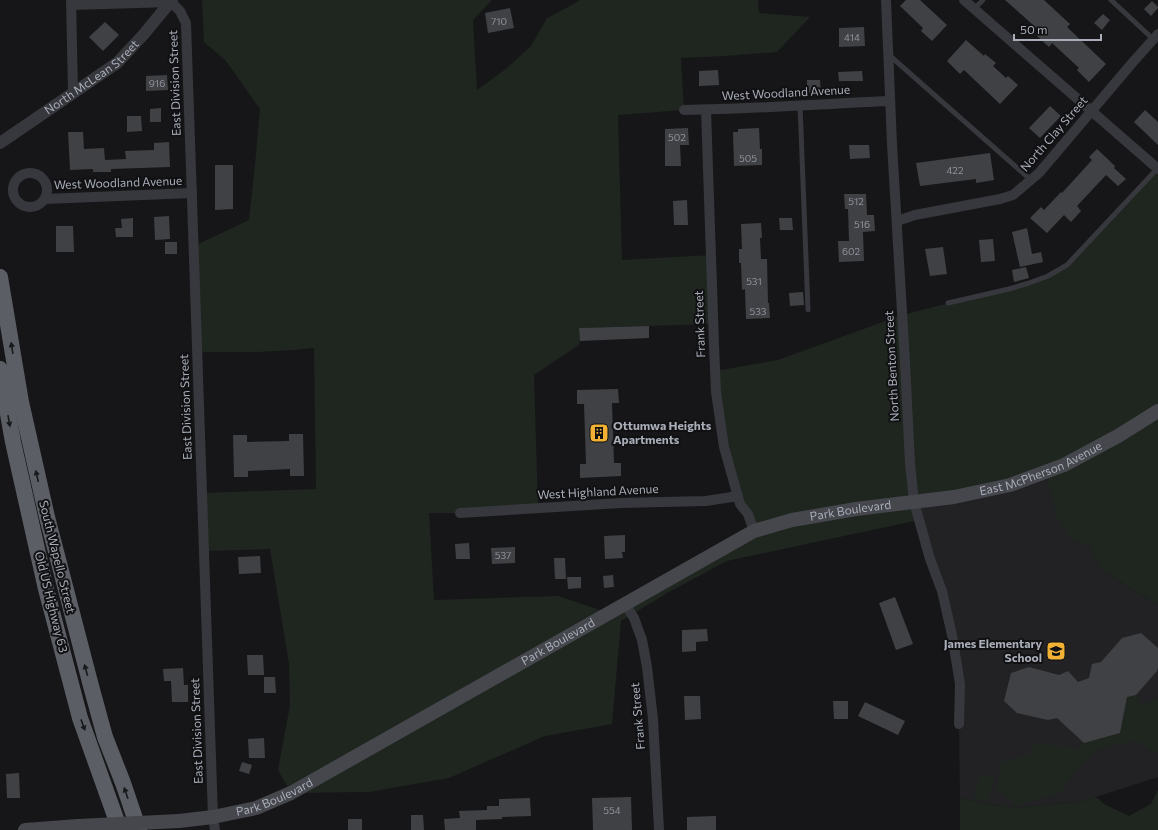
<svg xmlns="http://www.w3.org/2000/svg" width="1158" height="830" font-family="Commissioner,sans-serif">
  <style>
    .built { fill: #222225 }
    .green { fill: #1e261f }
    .building { fill: #404145 }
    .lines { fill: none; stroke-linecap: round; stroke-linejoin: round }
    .service { stroke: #37383d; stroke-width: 5 }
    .minor { stroke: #37383d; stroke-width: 10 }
    .tertiary { stroke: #37383d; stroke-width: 12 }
    .secondary { stroke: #45474d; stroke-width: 14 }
    .trunk { stroke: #5b5e65; stroke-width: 16 }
    .secondary-bridge { stroke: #45474d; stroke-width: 14 }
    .oneway { fill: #18191b }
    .labels { text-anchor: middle; stroke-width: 4; stroke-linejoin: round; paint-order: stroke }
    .number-label { font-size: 10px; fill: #8e929b }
    .street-label { font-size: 12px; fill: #a8adb8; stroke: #111113 }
    .poi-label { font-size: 12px; font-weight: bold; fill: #a8adb8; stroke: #111113; text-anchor: start }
  </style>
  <rect width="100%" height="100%" fill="#161618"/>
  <polygon class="built" points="1045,472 1068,536 1090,548 1101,570 1158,605 1158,777 1083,801 1016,808 993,805 960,798 959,724 952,635 914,502"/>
  <g class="green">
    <polygon points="202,0 492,0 473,20 477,90 507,68 531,46 547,18 581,0 758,0 759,13 810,17 777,52 725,56 681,58 684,110 618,115 622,260 711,255 713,324 579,328 580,341 579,345 534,375 538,508 460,513 429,513 434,600 558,596 609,613 753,531 738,496 715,371 778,360 902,315 1029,283 1067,265 1158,169 1158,605 1101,570 1090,548 1068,536 1057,518 1052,495 1045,472 914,502 919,520 727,561 669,592 621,621 612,724 545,736 449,778 369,792 291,793 278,770 290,705 289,664 270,549 204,551 202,493 316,489 314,348 293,350 258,352 197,352 194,246 249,220 255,164 260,109 226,61 204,42"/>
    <polygon points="1136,695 1142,705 1158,699 1158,749 1154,753 1137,741 1132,741 1099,749 1095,750 1074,772 1059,794 1016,806 996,789 1001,762 1029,754 1033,744 1070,746 1072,749 1083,747 1084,743 1120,733 1127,697"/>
    <polygon points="979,774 994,777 989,802 974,799"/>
    <polygon points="1158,790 1158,830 960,830 960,798 993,805 1016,808 1083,801 1096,797 1104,804 1129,816 1151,804"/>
  </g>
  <g class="building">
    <polygon points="906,0 920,0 947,25 932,41 921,31 923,28 900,6"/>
    <polygon points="1005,0 1044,0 1070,24 1067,27 1106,64 1089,82 1077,70 1079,68 1052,43 1049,47 1037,36 1041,32"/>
    <polygon points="1152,1 1158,7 1158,8 1151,16 1144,9"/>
    <polygon points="510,8 514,28 488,33 485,13"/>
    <polygon points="1103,14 1110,20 1102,30 1094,23"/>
    <polygon points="105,22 119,35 103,51 89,37"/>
    <polygon points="864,27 865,46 839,47 839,28"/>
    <polygon points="966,40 984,56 985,54 996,63 993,66 1006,78 1008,76 1018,85 1000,104 964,70 960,74 947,61"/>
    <polygon points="718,70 719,85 699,86 699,71"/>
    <polygon points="862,71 863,81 839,81 838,72"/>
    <polygon points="167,75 168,90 146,91 146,76"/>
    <polygon points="807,80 820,80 821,92 807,93"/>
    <polygon points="1050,106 1061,116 1040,138 1029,128"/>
    <polygon points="161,108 161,122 150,122 150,109"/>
    <polygon points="1145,110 1158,122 1158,145 1134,122"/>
    <polygon points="127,116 141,116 142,131 127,132"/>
    <polygon points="688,128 689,145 680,145 681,166 665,166 665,129"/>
    <polygon points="759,128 760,149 762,149 762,165 734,166 733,132 738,132 738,129"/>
    <polygon points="68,132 83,132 84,149 104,148 105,160 126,159 125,151 154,150 154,143 169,142 170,167 111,169 111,172 93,172 93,169 70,170"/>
    <polygon points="849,145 869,145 870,158 850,159"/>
    <polygon points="1097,149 1115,166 1114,168 1126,179 1118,186 1106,175 1077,206 1081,211 1071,222 1064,215 1047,233 1030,218 1041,207 1044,210 1061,192 1062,193 1092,160 1089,157"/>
    <polygon points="990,153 994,180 976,183 976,179 920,186 916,163"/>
    <polygon points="215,165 233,165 233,209 215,210"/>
    <polygon points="844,194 866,194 867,215 874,215 875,231 863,232 864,261 839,262 838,241 849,241 848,209 845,209"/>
    <polygon points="687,200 688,225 674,225 673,201"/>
    <polygon points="169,216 170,239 155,240 154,217"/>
    <polygon points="133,218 133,237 116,237 115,228 122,228 121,219"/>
    <polygon points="779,218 792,218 793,230 780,230"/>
    <polygon points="761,223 762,238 760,238 761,259 767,259 768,303 769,303 770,318 746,319 745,289 742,290 741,263 739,263 739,249 742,249 741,224"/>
    <polygon points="56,226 73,226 74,252 56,252"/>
    <polygon points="1027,228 1032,254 1041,252 1043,262 1020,267 1012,232"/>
    <polygon points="993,239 995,261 981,262 979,240"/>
    <rect x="165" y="242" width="12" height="12"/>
    <polygon points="943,247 947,274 930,276 925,249"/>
    <polygon points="1026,267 1029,278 1014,282 1012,270"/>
    <polygon points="803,292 804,305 790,306 789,293"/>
    <polygon points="649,326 649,338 580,341 579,328"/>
    <polygon points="618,389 619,403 612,403 614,463 621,463 621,476 580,478 580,464 586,464 584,404 577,404 577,390"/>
    <polygon points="289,434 303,434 304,476 290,476 290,469 248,471 248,477 234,477 233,435 247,435 247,442 289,441"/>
    <polygon points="625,535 625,552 622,552 623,558 605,559 604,536"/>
    <polygon points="469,543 470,559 456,559 455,544"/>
    <polygon points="515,547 515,563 492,564 491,548"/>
    <polygon points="260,556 261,573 239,574 238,557"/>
    <polygon points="554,558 565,558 566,579 555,579"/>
    <polygon points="613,575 614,587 604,588 603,576"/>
    <polygon points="567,577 581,577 581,588 568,589"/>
    <polygon points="895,597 913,644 896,650 879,603"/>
    <polygon points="707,629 708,641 696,642 696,651 682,652 682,630"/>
    <polygon points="1141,633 1158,648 1158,668 1157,671 1136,695 1127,697 1120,733 1084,743 1057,718 1048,720 1017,713 1004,701 1011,673 1029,667 1059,675 1068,671 1078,682 1089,678 1092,664 1101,662 1122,638"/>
    <polygon points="247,655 263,655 264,675 248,675"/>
    <polygon points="183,668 184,685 188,685 188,702 172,702 171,681 164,681 163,669"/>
    <polygon points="264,677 275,677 276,693 264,693"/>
    <polygon points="684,696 700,696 701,719 685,720"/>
    <polygon points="833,701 848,701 848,719 834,719"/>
    <polygon points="865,702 905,721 898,735 858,716"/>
    <polygon points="264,738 265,758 249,758 248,739"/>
    <polygon points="242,762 252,765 249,774 239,771"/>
    <polygon points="19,773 20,798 7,798 6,774"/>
    <polygon points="631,797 632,830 593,830 592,798"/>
    <polygon points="530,798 531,816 502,817 502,819 476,820 476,830 445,830 444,819 460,818 459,811 487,810 487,806 499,806 499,799"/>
    <polygon points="411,815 423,815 424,830 411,830"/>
    <polygon points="716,816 716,830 687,830 687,817"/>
    <rect x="348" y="819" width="14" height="11"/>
  </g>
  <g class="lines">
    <g class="service">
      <polyline points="1111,0 1153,39"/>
      <polyline points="974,9 983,0"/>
      <polyline points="889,55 1031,180"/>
      <polyline points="800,105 808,310"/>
      <polyline points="948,303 1009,289 1029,283 1048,276 1067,265 1157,169"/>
    </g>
    <g class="minor">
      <polyline points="71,0 73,92"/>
      <polyline points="886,0 892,144 905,362 910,463 914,502 930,559 942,591 952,635 960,684 959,724"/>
      <polyline points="964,0 1158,169"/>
      <polyline points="71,5 171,2 180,11 186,23 213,817 215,830"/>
      <path d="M684,110c69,-1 137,-6 206,-9"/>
      <polyline points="706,110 714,345 716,392 724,447 740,504 748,514 754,531"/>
      <circle cx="30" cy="190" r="17"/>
      <polyline points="45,199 192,193"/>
      <polyline points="897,221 915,215 1000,199 1013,195 1039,173 1133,62 1158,34"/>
      <polyline points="460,513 621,503 706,501 738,496"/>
      <polyline points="625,604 634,618 642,640 647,667 653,719 659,830"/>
    </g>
    <path class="tertiary" id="s1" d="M0,143l117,-80 27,-29 28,-34"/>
    <g class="secondary">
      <path id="s2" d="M179,821l34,-4 43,-9 35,-15 463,-262 38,-11 64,-11 98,-12 56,-12 54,-20 54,-29 40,-25"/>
      <polyline points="25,830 78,826"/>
    </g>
    <g class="trunk">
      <polyline points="0,277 21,402 47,517 91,686 105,737 123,783 139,830"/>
      <polyline points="0,369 13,442 46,589 80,718 120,830"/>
    </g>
    <polyline class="secondary-bridge" points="78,826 179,821"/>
  </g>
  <defs><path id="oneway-solid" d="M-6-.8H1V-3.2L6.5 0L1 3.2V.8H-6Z"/></defs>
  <g class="oneway">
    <use href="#oneway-solid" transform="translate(12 348) rotate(-99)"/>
    <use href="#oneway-solid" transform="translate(9 421) rotate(80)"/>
    <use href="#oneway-solid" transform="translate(37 476) rotate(-103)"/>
    <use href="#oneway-solid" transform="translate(86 670) rotate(-105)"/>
    <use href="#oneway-solid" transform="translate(83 725) rotate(70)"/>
    <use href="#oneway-solid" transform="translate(126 793) rotate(-109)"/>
  </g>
  <defs>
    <symbol id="building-square" viewBox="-11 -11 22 22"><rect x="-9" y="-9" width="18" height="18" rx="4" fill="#f2b134" stroke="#111113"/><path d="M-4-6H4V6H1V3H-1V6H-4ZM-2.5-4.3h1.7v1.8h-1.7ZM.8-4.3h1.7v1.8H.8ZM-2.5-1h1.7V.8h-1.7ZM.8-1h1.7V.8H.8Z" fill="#111"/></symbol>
    <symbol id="school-square" viewBox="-11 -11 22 22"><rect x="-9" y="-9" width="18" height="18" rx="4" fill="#f2b134" stroke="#111113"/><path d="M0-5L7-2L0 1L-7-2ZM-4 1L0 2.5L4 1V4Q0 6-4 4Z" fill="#111"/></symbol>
  </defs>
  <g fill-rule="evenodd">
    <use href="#building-square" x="588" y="422" width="22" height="22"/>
    <use href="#school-square" x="1045" y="640" width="22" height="22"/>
  </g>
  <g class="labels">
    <g class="number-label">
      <text x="499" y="25">710</text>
      <text x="852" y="41">414</text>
      <text x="157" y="87">916</text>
      <text x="677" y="141">502</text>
      <text x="748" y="162">505</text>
      <text x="955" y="174">422</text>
      <text x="856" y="205">512</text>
      <text x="862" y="228">516</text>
      <text x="851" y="255">602</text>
      <text x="754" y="285">531</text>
      <text x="758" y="315">533</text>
      <text x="503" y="559">537</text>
      <text x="612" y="814">554</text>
    </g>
    <g class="street-label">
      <text dy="4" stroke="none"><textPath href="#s1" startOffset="113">North McLean Street</textPath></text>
      <text transform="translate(175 83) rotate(-92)" y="4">East Division Street</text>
      <text transform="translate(786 93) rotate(-3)" y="4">West Woodland Avenue</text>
      <text transform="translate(1054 134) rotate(-49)" y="4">North Clay Street</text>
      <text transform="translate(118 183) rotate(-2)" y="4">West Woodland Avenue</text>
      <text transform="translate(700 324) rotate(-92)" y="4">Frank Street</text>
      <text transform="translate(892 366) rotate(-93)" y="4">North Benton Street</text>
      <text transform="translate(186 407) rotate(-92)" y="4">East Division Street</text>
      <text dy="4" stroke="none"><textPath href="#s2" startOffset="943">East McPherson Avenue</textPath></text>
      <text transform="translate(598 492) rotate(-3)" y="4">West Highland Avenue</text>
      <text dy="4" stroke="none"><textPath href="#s2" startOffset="747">Park Boulevard</textPath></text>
      <text transform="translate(57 557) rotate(76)" y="4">South Wapello Street</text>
      <text transform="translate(51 602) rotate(76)" y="4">Old US Highway 63</text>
      <text dy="4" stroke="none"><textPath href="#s2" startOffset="423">Park Boulevard</textPath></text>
      <text transform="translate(638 716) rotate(-95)" y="4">Frank Street</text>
      <text transform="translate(197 731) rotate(-92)" y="4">East Division Street</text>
      <text dy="4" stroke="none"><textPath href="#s2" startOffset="99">Park Boulevard</textPath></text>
    </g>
    <g class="poi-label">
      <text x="613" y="430">Ottumwa Heights<tspan x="613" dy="14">Apartments</tspan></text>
      <text x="1042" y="648" text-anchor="end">James Elementary<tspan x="1042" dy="14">School</tspan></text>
    </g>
  </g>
  <path d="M1014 34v6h87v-6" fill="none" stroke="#a8adb8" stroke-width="2"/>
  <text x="1020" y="34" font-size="12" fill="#a8adb8" stroke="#111113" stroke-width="3" paint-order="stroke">50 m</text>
</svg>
